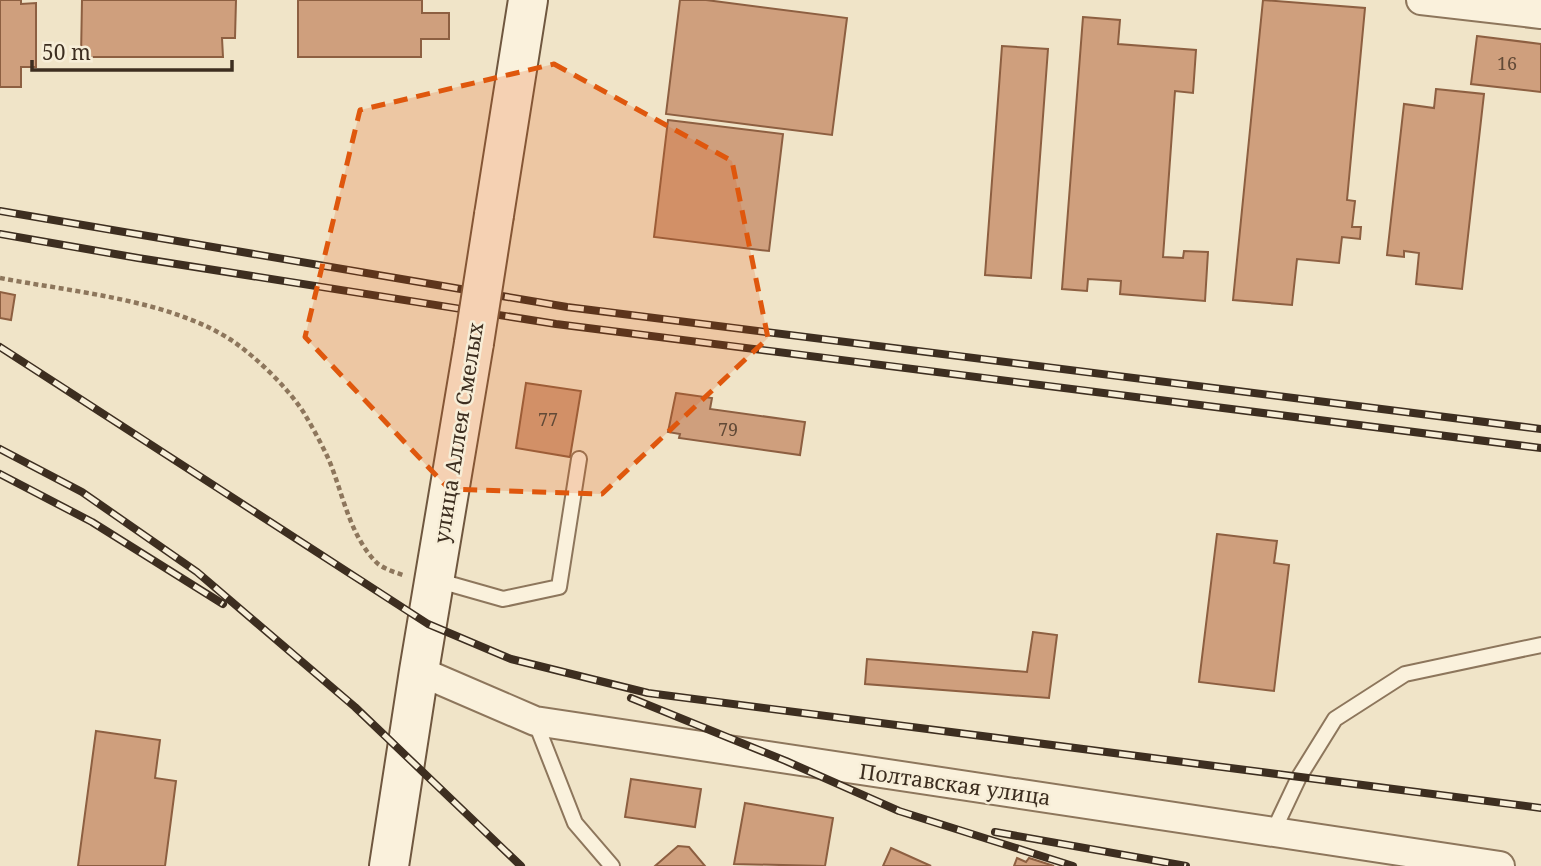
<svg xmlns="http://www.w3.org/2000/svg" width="1541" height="866" font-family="'Noto Serif',serif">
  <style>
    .building { fill: #cf9f7d; stroke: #8d5f41; stroke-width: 2 }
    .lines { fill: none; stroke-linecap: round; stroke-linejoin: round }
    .lane-casing { stroke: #8d765c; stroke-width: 18 }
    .street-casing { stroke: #8d765c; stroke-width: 32 }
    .secondary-casing { stroke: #6f573f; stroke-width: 42 }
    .path { stroke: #8d765c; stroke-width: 4.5; stroke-dasharray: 5 3.5; stroke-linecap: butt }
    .lane { stroke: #faf1dc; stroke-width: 14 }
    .street { stroke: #faf1dc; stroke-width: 28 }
    .secondary { stroke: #faf1dc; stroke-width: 38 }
    .rail-casing { stroke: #3d2e20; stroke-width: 8 }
    .rail { stroke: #f7eed8; stroke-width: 5; stroke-dasharray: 16; stroke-linecap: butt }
    .secondary-bridge-casing { stroke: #6f573f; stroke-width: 42; stroke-linecap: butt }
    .secondary-bridge { stroke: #faf1dc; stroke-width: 38 }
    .marked { fill: #df570d; fill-opacity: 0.2; stroke: #df570d; stroke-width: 5; stroke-dasharray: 14 9; stroke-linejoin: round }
    .labels { text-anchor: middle; stroke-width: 5; stroke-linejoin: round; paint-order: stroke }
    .number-label { font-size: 18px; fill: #624a37 }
    .street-label { font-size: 21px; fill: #3d2e20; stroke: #f7eed8 }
  </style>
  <rect width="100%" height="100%" fill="#f0e4c8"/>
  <g class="building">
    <polygon points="0,0 21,0 21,4 36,3 36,67 21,67 21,87 0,87"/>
    <polygon points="82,0 236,0 235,38 222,38 223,57 81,57"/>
    <polygon points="298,0 422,0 422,13 449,13 449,39 421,39 421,57 298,57"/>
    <polygon points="680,0 706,0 847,18 832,135 666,114"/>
    <polygon points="1263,0 1365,8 1347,200 1355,201 1352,227 1361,227 1360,239 1342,237 1339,263 1297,259 1292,305 1233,300"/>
    <polygon points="1083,17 1120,20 1118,44 1196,50 1193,93 1175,91 1163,257 1183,258 1184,251 1208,252 1205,301 1120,294 1121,281 1088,279 1087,291 1062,289"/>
    <polygon points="1477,36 1541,44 1541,92 1471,84"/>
    <polygon points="1002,46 1048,49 1031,278 985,275"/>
    <polygon points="1436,89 1484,94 1462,289 1416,284 1419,253 1404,251 1404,257 1387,255 1404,104 1434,108"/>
    <polygon points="668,120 783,134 769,251 654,237"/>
    <polygon points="0,292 15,295 11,320 0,318"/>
    <polygon points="526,383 581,391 570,457 516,448"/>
    <polygon points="676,393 712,398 710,409 805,422 800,455 679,438 680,434 668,432"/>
    <polygon points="1217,534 1277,541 1274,563 1289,565 1274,691 1199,682"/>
    <polygon points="1033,632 1057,635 1049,698 865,684 867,659 1027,672"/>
    <polygon points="96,731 160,740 155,778 176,781 165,866 78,866"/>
    <polygon points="631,779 701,789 695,827 625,817"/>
    <polygon points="745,803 833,818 825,866 734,864"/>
    <polygon points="678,846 689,847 705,866 655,866"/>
    <polygon points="891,848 931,866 883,866"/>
    <polygon points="1017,858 1026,862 1029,858 1054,866 1014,866"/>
  </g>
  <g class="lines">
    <defs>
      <g id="lane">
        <polyline points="436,580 503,599 559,587 579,459"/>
        <polyline points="535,721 575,823 612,866"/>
        <polyline points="1273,832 1299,777 1335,719 1405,674 1541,645"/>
      </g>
      <g id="street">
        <polyline points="1421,0 1541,14"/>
        <polyline points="419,671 535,721 1500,866"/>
      </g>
      <g id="secondary">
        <polyline points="494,215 528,0"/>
        <polyline points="389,866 419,671 474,343"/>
      </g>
    </defs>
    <use href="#lane" class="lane-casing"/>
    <use href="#street" class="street-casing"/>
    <use href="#secondary" class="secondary-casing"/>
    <path class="path" d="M0,278c73,14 173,22 234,64 24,17 54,46 70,71 9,15 18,32 25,47 14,34 20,73 46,101 6,7 19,11 28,14"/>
    <use href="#lane" class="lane"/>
    <use href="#street" class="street"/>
    <use href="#secondary" class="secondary"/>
    <defs>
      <g id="rail">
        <polyline points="0,211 567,307 1541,429"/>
        <polyline points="0,234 138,258 556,324 1541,448"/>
        <polyline points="0,347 428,624 511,659 648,693 1541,808"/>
        <polyline points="0,449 82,492 197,572 355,707 521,866"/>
        <polyline points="0,474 92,522 223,604"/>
        <polyline points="631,698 786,761 899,811 1073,866"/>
        <polyline points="995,832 1186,866"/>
      </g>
    </defs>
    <use href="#rail" class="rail-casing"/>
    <use href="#rail" class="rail"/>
    <defs>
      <polyline id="secondary-bridge" points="474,343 494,215"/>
    </defs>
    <use href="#secondary-bridge" class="secondary-bridge-casing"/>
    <use href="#secondary-bridge" class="secondary-bridge"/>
  </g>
  <path class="marked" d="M554,64l178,97 36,177 -166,156 -153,-5 -144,-152 55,-227z"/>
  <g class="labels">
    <g class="number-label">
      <text x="1507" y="70">16</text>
      <text x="548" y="426">77</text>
      <text x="728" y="436">79</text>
    </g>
    <g class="street-label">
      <text transform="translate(459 433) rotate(-81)" y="7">улица Аллея Смелых</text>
      <text transform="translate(955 785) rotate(8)" y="7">Полтавская улица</text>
    </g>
  </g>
  <path d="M32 60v10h200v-10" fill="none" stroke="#3d2e20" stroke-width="3.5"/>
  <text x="42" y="60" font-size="21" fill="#3d2e20" stroke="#f7eed8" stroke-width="5" paint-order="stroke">50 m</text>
</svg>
